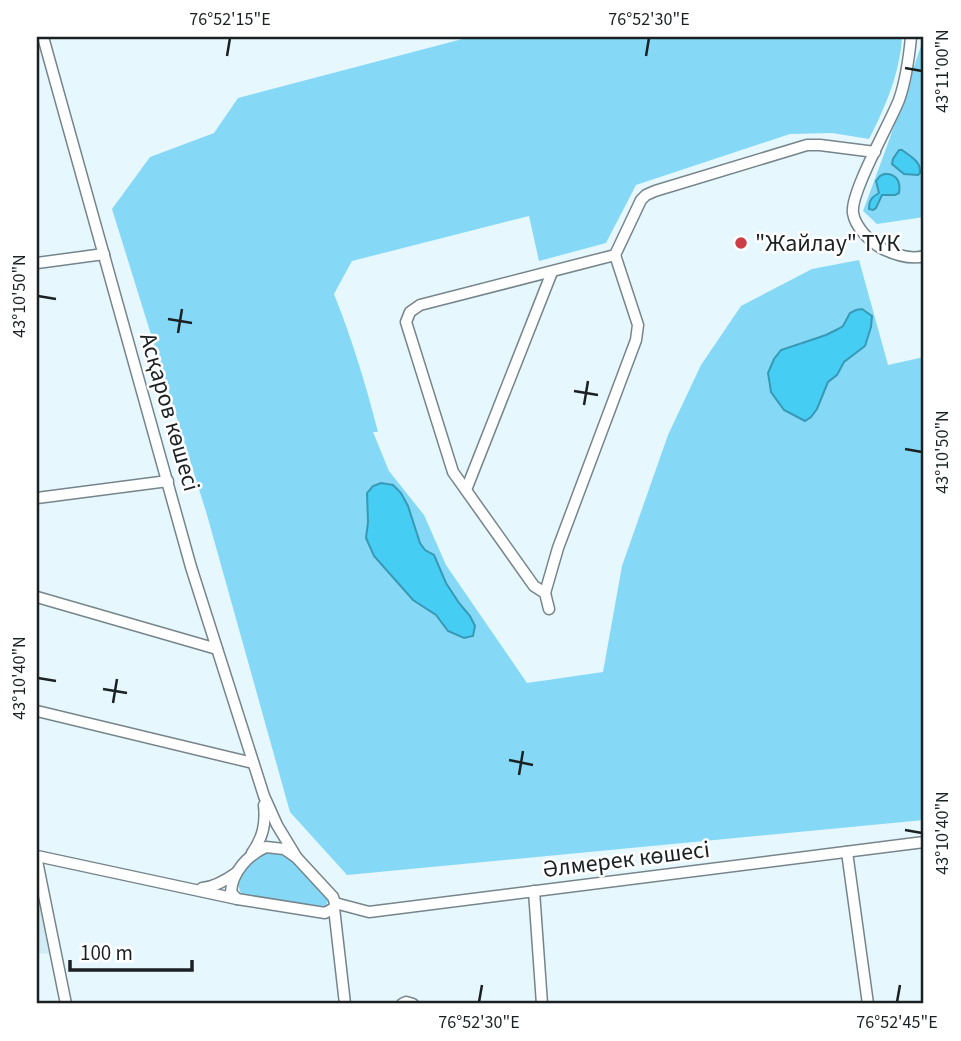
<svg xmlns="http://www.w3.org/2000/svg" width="961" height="1041" font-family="'Source Sans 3',sans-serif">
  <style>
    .built { fill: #d2ecf5 }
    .green { fill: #85d9f6 }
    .water { fill: #45cdf4; stroke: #3899b5; stroke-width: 2 }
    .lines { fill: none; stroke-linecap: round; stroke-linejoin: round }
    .minor-casing { stroke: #76858b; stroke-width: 13 }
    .minor { stroke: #fff; stroke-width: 10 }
    .ticks { fill: none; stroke: #1b2123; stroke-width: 2.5 }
    .poi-dot { fill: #ce3e46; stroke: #fff; stroke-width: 2.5 }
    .labels { text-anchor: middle; stroke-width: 5; stroke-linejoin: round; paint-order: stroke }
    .poi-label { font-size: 24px; fill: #1b2123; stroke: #fff; text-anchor: start }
    .street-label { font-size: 24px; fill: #1b2123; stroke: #fff }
    .neatline { fill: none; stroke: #1b2123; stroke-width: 2.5 }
    .ticks-label { font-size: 18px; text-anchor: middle; fill: #1b2123 }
  </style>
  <rect width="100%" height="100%" fill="#e6f8fe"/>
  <polygon class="built" points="37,888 51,954 37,953"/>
  <g class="green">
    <path d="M470,37h432c-2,36 -17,71 -33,102l-37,-6 -42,1 -154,51 -30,58 -67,18 -10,-45 -177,45 -18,33c18,45 32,91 44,138h-5l16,39 35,44 22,50 81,118 76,-11 19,-106 46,-131 33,-70 40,-59 71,-37 47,-9 29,105 36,-8v463l-577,55 -57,-63 -83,-297 -95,-306 38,-52 64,-24 24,-35z"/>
    <polygon points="923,37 924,37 924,217 877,224 863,211 887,146 923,40"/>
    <path d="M268,851l14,2 12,9 34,35c0,8 -3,11 -10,14l-77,-17 -4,-12 18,-25z"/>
  </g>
  <g class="water">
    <path d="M899,150h3c9,7 19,11 18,23l-2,2 -14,-1 -12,-10 1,-5z"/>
    <path d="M884,174c12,-1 17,7 15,19l-4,2h-13l-6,13 -3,2 -4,-1c0,-9 3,-12 10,-16l-3,-12 4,-5z"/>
    <polygon points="862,309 872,316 871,327 865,346 844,362 837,375 828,382 817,409 811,417 805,421 784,410 771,392 768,373 774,359 781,350 826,335 838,329 843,326 850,313 856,310"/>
    <polygon points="381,483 393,485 401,493 408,506 420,543 425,550 434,555 446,583 459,603 470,616 475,626 473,636 464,638 448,631 436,615 413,600 374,556 366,538 368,522 367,493 373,486"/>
  </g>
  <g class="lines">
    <defs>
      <g id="minor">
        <polyline points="43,37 191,567 264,796 277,825 297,858"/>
        <path d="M911,37c-2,21 -5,43 -12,63 -9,23 -49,93 -46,113 2,14 18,30 30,36 13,6 28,11 41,7"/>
        <polyline points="37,263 104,254"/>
        <polyline points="466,490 552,272"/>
        <polyline points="37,498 168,481"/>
        <polyline points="545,593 558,548 636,340 638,325 615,255"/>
        <polyline points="37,597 217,649"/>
        <polyline points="549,609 545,593 534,586 453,472 406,322 410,312 420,305 615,255 641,200 646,195 655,191 807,145 820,145 875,152"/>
        <polyline points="37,711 253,763"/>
        <path d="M266,847l18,2 13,9 36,39 2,6 -1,5 -9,5 -88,-14 -6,-7c1,-20 17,-37 35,-45z"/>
        <polyline points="847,852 868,1004"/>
        <path d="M252,853c11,-16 14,-29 12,-48"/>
        <polyline points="37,856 237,899"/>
        <polyline points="37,861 66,1004"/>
        <path d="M202,888c13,-1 24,-8 34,-15"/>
        <polyline points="534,891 542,1004"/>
        <polyline points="335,903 369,912 924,842"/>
        <polyline points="334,908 345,1004"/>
        <polyline points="402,1004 406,1002 413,1004"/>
      </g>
    </defs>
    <use href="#minor" class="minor-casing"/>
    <use href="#minor" class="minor"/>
  </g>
  <path class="ticks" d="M227,56l3,-18M646,56l3,-18M905,68l17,3M38,296l18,3M168,319l24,4M178,333l4,-24M574,391l24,4M584,405l4,-24M905,449l17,3M38,678l18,3M103,689l24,4M113,703l4,-24M509,760l24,5M519,775l4,-24M905,830l17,3M479,1002l3,-17M897,1002l3,-17"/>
  <circle class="poi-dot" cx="741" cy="243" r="7"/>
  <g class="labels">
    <g class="poi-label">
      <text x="755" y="251">"Жайлау" ТҮК</text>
    </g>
    <g class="street-label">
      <text transform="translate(170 412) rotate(74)" y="8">Асқаров көшесі</text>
      <text transform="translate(626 859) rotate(-7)" y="8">Әлмерек көшесі</text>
    </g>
  </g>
  <rect width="961" height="1041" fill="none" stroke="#ffffff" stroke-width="77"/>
  <path d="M70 960v10h122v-10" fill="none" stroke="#1b2123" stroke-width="3.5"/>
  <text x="80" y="960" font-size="21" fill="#1b2123" stroke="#ffffff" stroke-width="5" paint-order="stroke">100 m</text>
  <rect x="38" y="38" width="884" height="964" class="neatline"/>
  <g class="ticks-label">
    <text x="230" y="25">76°52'15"E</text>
    <text x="649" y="25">76°52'30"E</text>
    <text transform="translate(942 71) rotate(-90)" y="6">43°11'00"N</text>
    <text transform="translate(19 296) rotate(-90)" y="6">43°10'50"N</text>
    <text transform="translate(942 452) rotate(-90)" y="6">43°10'50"N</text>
    <text transform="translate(19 678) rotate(-90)" y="6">43°10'40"N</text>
    <text transform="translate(942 833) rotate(-90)" y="6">43°10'40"N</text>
    <text x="479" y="1028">76°52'30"E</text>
    <text x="897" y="1028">76°52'45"E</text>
  </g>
</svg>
